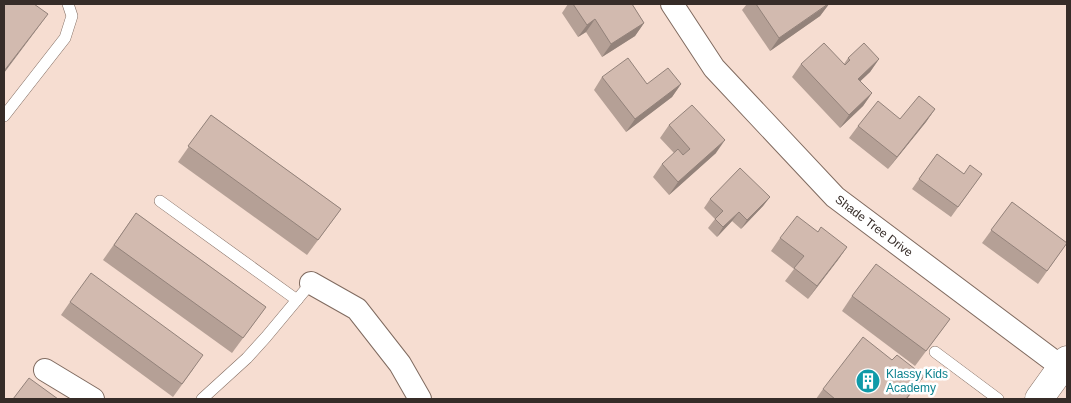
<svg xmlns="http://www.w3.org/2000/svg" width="1071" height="403" font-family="Helvetica,sans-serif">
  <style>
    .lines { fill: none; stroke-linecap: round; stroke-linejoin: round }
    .lane-casing { stroke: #806b60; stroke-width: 12 }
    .street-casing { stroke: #806b60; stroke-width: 24 }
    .secondary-casing { stroke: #806b60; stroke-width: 29 }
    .lane { stroke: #fff; stroke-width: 11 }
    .street { stroke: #fff; stroke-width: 22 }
    .secondary { stroke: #fff; stroke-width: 28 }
    .wall { fill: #b5a096 }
    .shaded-wall { fill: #93827a }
    .building { fill: #d2baaf; stroke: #93827a }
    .labels { text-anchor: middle; stroke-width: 5; stroke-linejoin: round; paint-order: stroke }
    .street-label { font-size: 12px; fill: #362c28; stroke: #fff }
    .culture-label { font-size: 12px; fill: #0d838f; stroke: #fff; text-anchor: start }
  </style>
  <rect width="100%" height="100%" fill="#f6ddd1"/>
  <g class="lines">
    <defs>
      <g id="lane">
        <polyline points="4,116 65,38 72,16 68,4"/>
        <polyline points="160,201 297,300"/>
        <polyline points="935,352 998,399"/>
        <polyline points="202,399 247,358 266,337 311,283"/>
      </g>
      <g id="street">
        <polyline points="672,4 714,68 835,197 1067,371"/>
        <polyline points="311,283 357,309 400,364 420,399"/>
        <polyline points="45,370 93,399"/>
      </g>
      <polyline id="secondary" points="1039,399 1067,360"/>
    </defs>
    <use href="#lane" class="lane-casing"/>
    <use href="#street" class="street-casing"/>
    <use href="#secondary" class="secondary-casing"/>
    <use href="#lane" class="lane"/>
    <use href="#street" class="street"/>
    <use href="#secondary" class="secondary"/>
  </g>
  <g class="wall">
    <polygon points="568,4 632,4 644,23 635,36 602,57 586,32 578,37 562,13"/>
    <polygon points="747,4 829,4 820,16 770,51 742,10"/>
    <polygon points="848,58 879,59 870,72 860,81 872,93 863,106 840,128 792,77 801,64 844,64"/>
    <polygon points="602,77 647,84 681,84 672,97 626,132 594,90"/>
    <polygon points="935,109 926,122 888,169 849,138 858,126 900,119"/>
    <polygon points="211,115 341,209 307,255 178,162"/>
    <polygon points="669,125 716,153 669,195 653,177 662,164 674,153 660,138"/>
    <polygon points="937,154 964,174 982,174 951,217 912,189"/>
    <polygon points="770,197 763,206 741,229 732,221 717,237 708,228 715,219 704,208 710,199"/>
    <polygon points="1012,202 1067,243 1038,284 982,243"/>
    <polygon points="136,213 266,307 232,353 103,260"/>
    <polygon points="818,232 847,247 808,299 785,281 794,269 771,251 780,238"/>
    <polygon points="852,296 950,319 915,366 842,311"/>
    <polygon points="70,302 194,368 173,397 61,315"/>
    <polygon points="892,360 924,376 907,399 816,399 823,389"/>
  </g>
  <g class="shaded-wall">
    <polygon points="829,4 820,16 770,51 779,38"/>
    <polygon points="48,14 37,29 4,73 4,71"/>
    <polygon points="595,19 586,32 578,37 587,25"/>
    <polygon points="644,23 635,36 602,57 611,44"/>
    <polygon points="879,59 870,72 849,92 858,79"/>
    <polygon points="681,84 672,97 626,132 635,119"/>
    <polygon points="872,93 863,106 840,128 849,115"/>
    <polygon points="935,109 926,122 888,169 897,157"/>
    <polygon points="725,140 716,153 669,195 678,182"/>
    <polygon points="770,197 763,206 741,229 747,220"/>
    <polygon points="739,212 732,221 717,237 723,227"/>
    <polygon points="847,247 838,260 808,299 817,286"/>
  </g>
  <g class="building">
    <polygon points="4,4 34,4 48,14 4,71"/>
    <polygon points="573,4 632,4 644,23 611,44 595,19 587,25"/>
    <polygon points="756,4 828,4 779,38"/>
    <polygon points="824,43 845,65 850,60 848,58 864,43 879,59 858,79 872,93 849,115 801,64"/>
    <polygon points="628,58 647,84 668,68 681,84 635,119 602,77"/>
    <polygon points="919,96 935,109 897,157 858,126 878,101 900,119"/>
    <polygon points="692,105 725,140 678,182 662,164 678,149 683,155 690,149 669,125"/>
    <polygon points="211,115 341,209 318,240 188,146"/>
    <polygon points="937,154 964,174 970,165 982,174 958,207 919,179"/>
    <polygon points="740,168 770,197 747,220 739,212 723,227 715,219 723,211 710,199"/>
    <polygon points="1012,202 1067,243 1047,271 991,230"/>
    <polygon points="136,213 266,307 243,338 114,245"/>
    <polygon points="797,216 818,232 821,227 847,247 817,286 794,268 804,256 780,238"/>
    <polygon points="876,264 950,319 926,351 852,296"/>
    <polygon points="91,273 203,355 182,384 70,302"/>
    <polygon points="863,337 892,360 897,355 924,376 906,399 835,399 823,389"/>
    <polygon points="29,378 58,399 13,399"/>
  </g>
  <defs>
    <symbol id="building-disc" viewBox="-11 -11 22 22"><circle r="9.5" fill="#0f9aa8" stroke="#fff"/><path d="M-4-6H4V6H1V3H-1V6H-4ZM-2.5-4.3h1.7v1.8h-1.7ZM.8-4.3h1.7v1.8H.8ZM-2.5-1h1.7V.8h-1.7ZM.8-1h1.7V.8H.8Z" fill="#fff"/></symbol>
  </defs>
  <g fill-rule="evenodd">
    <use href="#building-disc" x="854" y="367" width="28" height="28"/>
  </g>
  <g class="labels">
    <g class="street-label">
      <text transform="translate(874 226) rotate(37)" y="4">Shade Tree Drive</text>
    </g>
    <g class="culture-label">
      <text x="886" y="378">Klassy Kids<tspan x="886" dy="14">Academy</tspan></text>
    </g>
  </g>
  <rect width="1071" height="403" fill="none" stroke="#362c28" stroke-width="10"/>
</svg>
